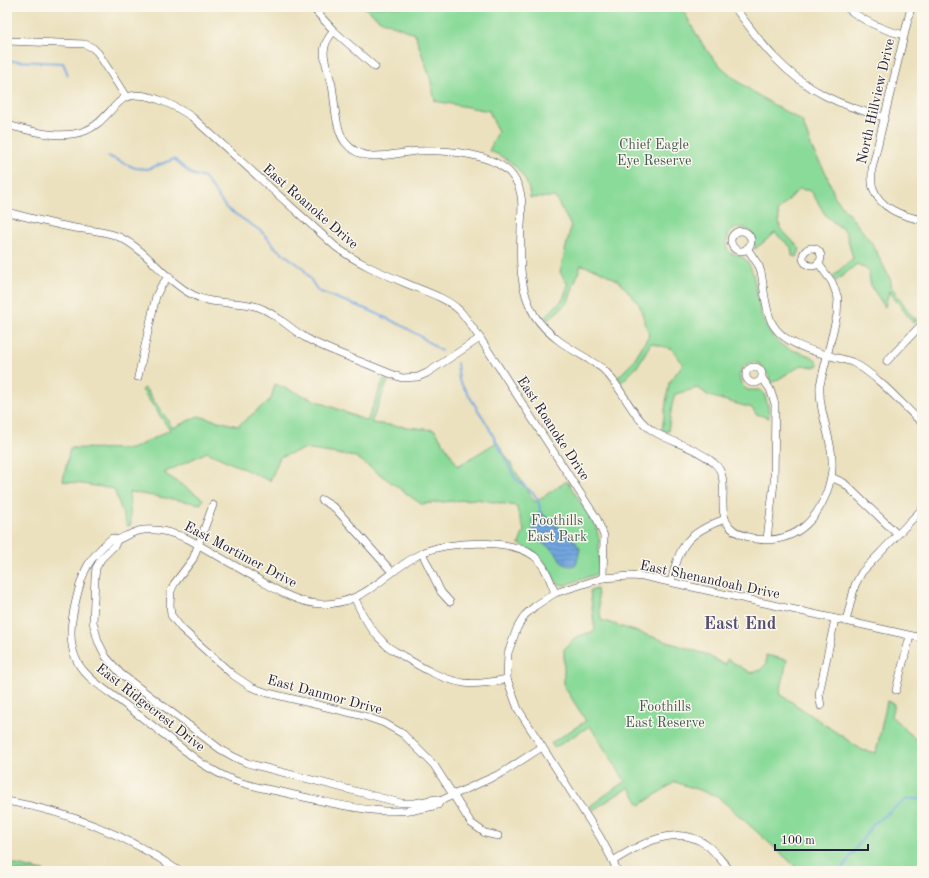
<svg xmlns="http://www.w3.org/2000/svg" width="929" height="878" font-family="'Old Standard TT',serif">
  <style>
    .grass { fill: url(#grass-tufts); stroke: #567e6a }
    .park { fill: #8ada99; stroke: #567e6a }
    .water { fill: url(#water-rules); stroke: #4a648d }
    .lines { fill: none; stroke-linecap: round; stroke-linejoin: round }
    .stream { stroke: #72a6df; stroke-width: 2 }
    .minor-casing { stroke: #403f4f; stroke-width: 8 }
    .minor { stroke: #fff; stroke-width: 7 }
    .labels { text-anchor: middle; stroke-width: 3; stroke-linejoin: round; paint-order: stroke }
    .street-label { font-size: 14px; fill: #22223b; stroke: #fbf7ec }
    .park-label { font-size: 14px; fill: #415957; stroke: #fbf7ec }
    .district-label { font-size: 18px; font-weight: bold; fill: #564f75; stroke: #fbf7ec }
  </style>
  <defs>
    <pattern id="grass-tufts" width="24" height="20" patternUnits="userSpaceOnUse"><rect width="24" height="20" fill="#8ada99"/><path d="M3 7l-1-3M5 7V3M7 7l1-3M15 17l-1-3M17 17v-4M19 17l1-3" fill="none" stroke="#77bb85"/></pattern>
    <pattern id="water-rules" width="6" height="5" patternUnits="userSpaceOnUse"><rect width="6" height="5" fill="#72a6df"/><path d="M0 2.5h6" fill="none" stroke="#5d87b6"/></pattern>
  </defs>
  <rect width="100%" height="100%" fill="#fbf7ec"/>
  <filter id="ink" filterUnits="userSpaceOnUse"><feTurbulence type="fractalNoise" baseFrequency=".025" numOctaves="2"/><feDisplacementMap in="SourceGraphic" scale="8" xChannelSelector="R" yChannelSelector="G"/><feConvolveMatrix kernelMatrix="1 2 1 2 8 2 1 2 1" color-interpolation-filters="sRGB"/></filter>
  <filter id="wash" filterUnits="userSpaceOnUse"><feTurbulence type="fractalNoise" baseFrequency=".012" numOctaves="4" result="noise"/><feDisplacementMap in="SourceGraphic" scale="16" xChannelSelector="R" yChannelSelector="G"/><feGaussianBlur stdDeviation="0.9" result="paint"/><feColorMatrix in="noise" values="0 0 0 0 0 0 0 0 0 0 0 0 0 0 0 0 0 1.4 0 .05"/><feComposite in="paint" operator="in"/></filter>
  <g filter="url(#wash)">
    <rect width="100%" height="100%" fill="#ebe1be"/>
    <polygon class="grass" points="7,863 44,871 7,871"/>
    <g class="park">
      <path d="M364,7h317c7,11 13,24 20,35 23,36 64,58 101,79l11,30 13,22 9,24 37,46 19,38 -1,4 22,31 5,4 -4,3 -24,-32 -4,16 -14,-21 -3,-16 -11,-6 -21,17 -3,-5 20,-18 -7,-26 -20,-16 -15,-25 -12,-2 -21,22 2,17 20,21 -3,8 -5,-1 -1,-9 -16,-14 -20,16c-2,-4 0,-8 -2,-13 -4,-11 -17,-10 -24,-3l-3,10c2,14 8,9 16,14 6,3 9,11 11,17 5,23 6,51 25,68 11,10 24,9 36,16 3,2 4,5 4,8l-5,1 -11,-2 -30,18c-6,-12 -13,-29 -29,-16 -6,8 -4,18 5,23h12l4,3 4,13 1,12 -13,-4 -4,-6 -43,-12 -11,-8 -23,6 -3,11 -4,27 -6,-2 7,-47 14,-19 -11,-15 -21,-6 -14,24 -15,15 -4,-5 14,-14 17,-28 -10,-31 -20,-23 -21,-11 -17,-5 -13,37 -20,18 -2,-4 17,-17 5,-14 -8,-13 11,-46 -16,-29 -25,1c-1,-23 -20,-40 -41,-47l9,-19 -9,-21 -54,-10 -5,-23 -15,-44 -35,-14z"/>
      <path d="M384,379l4,2 -17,42 64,7 23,36 39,-24 38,60 32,-21 28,44 4,13v31l-2,5 -32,11c-4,0 -6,-1 -9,-4 -6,-8 -7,-15 -15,-23 -7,-6 -14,-10 -22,-14l5,-14 -8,-24 -40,-7 -55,5 -65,-47 -52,-8 -24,8 -10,24 -63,-29 -43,21 39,26 -2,5 -72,-12 2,33 -4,1 -13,-37 -51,-8 7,-33 62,1 38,-19 -28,-40 3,-2 28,40 25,-12 40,10 33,-27 4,-15 92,37z"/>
      <polygon points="597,589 601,620 705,654 725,665 727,659 751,673 760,670 766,664 766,655 787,660 780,694 862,750 876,753 887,701 894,704 891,716 922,745 922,871 792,871 795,866 717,796 675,782 640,805 629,787 593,810 590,806 625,781 590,726 554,748 551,743 586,721 564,686 564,649 576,637 595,631 590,591"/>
    </g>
    <path class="water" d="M540,512l35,29 5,8 -4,16c-17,4 -14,-8 -24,-16 -5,-4 -11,-5 -15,-11 -4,-5 -4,-12 -5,-18z"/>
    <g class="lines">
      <g class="stream">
        <polyline points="7,60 12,61 63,63 68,75"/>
        <polyline points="108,156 135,168 148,169 174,159 191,174 205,178 226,208 261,231 277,249 303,268 318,291 371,311 401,325 420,336 441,351"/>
        <path d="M457,363l2,17 28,44 27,52c11,14 26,15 26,36"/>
        <polyline points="842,871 844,866 873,824 907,799 922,799"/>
      </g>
    </g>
  </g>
  <g filter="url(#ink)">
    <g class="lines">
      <defs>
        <g id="minor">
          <polyline points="312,7 334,31 375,67"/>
          <path d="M734,7c14,17 26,36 41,51 31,33 66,48 109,59"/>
          <path d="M846,7c17,14 37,23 58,28"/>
          <path d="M911,7l-39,162c0,6 -1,14 1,19 7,21 30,28 49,32"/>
          <path d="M334,31c-18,19 -7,33 -2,54 3,17 3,44 13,57 18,24 50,10 74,9 28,-1 79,2 95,27 10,14 8,31 7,48 -1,30 -3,63 14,90 13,20 34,32 53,43 5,4 12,7 16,11 19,18 27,47 49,61 19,12 43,16 61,32 19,16 0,46 16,64 6,7 17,10 26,12 42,6 67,-24 75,-62 6,-32 -13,-60 -11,-92l17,-70 1,-17 -6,-16 -14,-19"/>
          <polyline points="7,41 85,44 93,48 98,53 126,97"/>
          <path d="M7,125c25,6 52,15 78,6 13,-5 20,-15 30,-25 3,-3 8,-8 12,-9 20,-7 50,10 65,20l144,130c23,17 48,27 74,38 17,7 36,13 49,25 8,8 14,19 21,28l117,181 7,17 -1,42"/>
          <path d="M7,212c23,6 45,12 68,16 14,2 28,3 42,8 30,13 47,44 76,59 21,11 44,5 65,12 18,6 32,22 48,31 14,8 30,14 45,20 17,6 34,14 51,20l16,-1 9,-4 53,-35"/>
          <circle cx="741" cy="241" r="10"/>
          <path d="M747,248l12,18 2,6c3,15 4,37 11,51 13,25 54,31 80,39 24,12 50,42 70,61"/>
          <circle cx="812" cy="257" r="9"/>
          <polyline points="887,361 922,324"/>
          <circle cx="754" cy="375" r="8"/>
          <polyline points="138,377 156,296 161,286 169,276"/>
          <polyline points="762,378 770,389 775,404 774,483 767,539"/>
          <polyline points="831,477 844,483 897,534"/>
          <polyline points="322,500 335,508 392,572"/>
          <polyline points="213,505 193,559 174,584 171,591 170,604 171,615 181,628 233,675 251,687 268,693 364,716 384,723 403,734 434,765 471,823 485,833 498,836"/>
          <path d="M117,540c7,-3 14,-7 21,-9 17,-4 34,1 50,8 20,11 40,23 61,35 22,12 45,29 72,30 46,1 64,-33 101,-51 25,-12 88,-15 112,3 11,9 16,24 21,37"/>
          <polyline points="422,553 441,592 450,602"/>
          <path d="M671,582c9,-38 16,-49 54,-63"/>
          <path d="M355,599c7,16 17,33 30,45 5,5 12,8 18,12 19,12 38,23 61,27 14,2 29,-1 43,-4"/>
          <polyline points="846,621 855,585 862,572 922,509"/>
          <polyline points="896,690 910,636"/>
          <polyline points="821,706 819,694 835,619"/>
          <path d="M7,801c62,11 120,34 172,70"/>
          <path d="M440,801l-4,-2 -21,4h-14l-154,-40 -13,-6 -14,-8 -99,-75 -15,-17 -8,-16 -5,-19 2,-45 1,-9 5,-9 14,-14 2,-5 -5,-2c-24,21 -29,32 -36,62 -5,21 -9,43 2,63 8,15 31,29 45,40 26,20 52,40 78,60 12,7 24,15 38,19 19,6 40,9 60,14 46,10 92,23 139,9l2,-4 62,-28 40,-26"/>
          <path d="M613,861c27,-17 65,-39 95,-15 8,7 15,17 23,25"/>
          <polyline points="617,871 613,861 600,837 518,709 507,679 508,653 517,628 525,615 535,606 555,593 603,578 630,576 647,577 922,638"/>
        </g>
      </defs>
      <use href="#minor" class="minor-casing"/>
      <use href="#minor" class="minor"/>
    </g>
  </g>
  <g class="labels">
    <g class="street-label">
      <text transform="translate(875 101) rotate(-77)" y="5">North Hillview Drive</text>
      <text transform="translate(311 206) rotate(41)" y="5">East Roanoke Drive</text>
      <text transform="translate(554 428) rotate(57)" y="5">East Roanoke Drive</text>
      <text transform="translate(241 554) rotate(28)" y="5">East Mortimer Drive</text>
      <text transform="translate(710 579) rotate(12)" y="5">East Shenandoah Drive</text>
      <text transform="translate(325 694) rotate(15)" y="5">East Danmor Drive</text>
      <text transform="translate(151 707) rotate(38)" y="5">East Ridgecrest Drive</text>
    </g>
    <g class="park-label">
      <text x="654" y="149">Chief Eagle<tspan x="654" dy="16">Eye Reserve</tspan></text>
      <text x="557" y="525">Foothills<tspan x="557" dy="16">East Park</tspan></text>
      <text x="665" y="711">Foothills<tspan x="665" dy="16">East Reserve</tspan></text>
    </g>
    <g class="district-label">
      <text x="740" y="629">East End</text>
    </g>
  </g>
  <rect width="929" height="878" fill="none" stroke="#fbf7ec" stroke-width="24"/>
  <path d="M775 844v6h93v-6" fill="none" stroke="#22223b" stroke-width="2"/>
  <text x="781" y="844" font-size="12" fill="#22223b" stroke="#fbf7ec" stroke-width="3" paint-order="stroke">100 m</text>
</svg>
